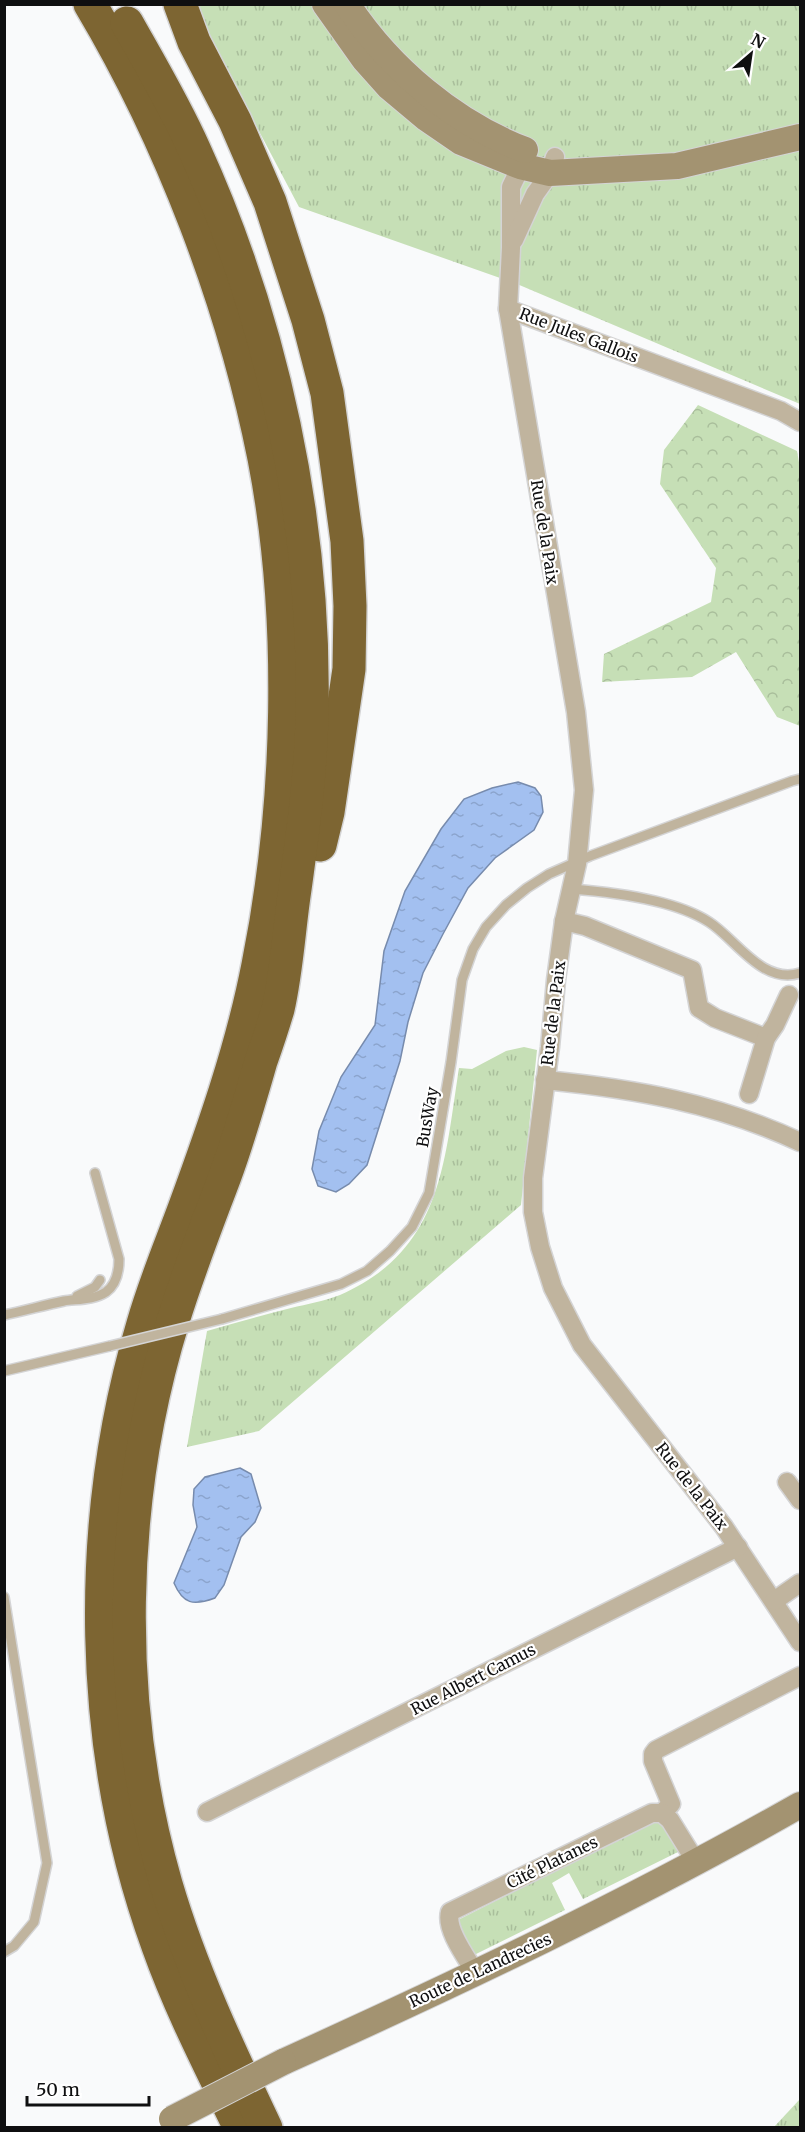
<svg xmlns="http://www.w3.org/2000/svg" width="805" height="2132" font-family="Merriweather,serif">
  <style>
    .grass { fill: url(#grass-tufts) }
    .forest { fill: url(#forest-crowns) }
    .water { fill: url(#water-ripples); stroke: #778bad; stroke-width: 1.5 }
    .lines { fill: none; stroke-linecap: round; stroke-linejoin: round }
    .lane-casing { stroke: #d4d4d5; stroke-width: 12 }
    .street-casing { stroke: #d4d4d5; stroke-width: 21 }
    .secondary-casing { stroke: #d4d4d5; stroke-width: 28 }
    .highway-casing { stroke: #d4d4d5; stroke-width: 36 }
    .lane { stroke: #c0b49e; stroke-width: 9 }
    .street { stroke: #c0b49e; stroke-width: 18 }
    .secondary { stroke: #a39371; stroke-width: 26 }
    .highway { stroke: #7d6532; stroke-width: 33 }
    .lane-bridge-casing { stroke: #d4d4d5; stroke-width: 12; stroke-linecap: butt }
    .secondary-bridge-casing { stroke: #d4d4d5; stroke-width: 28; stroke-linecap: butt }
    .lane-bridge { stroke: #c0b49e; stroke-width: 9 }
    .secondary-bridge { stroke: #a39371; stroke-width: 26 }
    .labels { text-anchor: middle; stroke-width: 4.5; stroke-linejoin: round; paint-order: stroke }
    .street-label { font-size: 16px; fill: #0f0f10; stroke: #fff }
  </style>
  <defs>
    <pattern id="grass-tufts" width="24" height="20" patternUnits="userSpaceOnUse" patternTransform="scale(1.5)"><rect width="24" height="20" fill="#c6dfb6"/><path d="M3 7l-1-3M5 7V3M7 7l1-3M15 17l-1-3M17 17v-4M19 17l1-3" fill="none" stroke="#a9be9b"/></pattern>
    <pattern id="forest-crowns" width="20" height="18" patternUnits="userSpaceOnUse" patternTransform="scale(1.5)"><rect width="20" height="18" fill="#c6dfb6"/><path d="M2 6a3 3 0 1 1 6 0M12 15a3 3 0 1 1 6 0" fill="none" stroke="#a9be9b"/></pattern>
    <pattern id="water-ripples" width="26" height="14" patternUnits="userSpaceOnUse" patternTransform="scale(1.5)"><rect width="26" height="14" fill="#a3c0f0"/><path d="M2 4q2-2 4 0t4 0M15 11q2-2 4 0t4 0" fill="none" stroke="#8ba4cd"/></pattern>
  </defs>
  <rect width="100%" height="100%" fill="#f9fafb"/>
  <g class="grass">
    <polygon points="176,5 800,5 800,404 517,284 299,207 212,42"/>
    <path d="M524,1047l13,3 -16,155 -262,226 -72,16 20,-116c28,-8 56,-16 84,-23 16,-4 34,-7 49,-13 102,-45 104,-131 119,-227l13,1 34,-18z"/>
    <polygon points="655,1820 663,1821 680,1851 583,1899 569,1873 552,1883 565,1910 472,1956 456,1921"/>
    <polygon points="800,2099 800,2127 774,2127"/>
  </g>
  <polygon class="forest" points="698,405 797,451 800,468 800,726 777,717 736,652 692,677 602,682 604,654 711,602 716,568 660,484 664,450"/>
  <g class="water">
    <polygon points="518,782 535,788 541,796 543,812 534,830 495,858 468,888 443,934 423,973 408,1022 400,1061 367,1165 349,1184 336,1192 318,1186 312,1169 319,1131 341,1077 375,1025 384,951 405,891 441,829 464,799 492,788"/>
    <path d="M240,1468l11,6 10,34 -6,14 -14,15 -17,48 -9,13c-22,8 -32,6 -41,-15l23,-56 -4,-22 1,-16 11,-12z"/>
  </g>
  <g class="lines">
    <defs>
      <g id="lane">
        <path d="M571,889c40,3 104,11 138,33 27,17 53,63 91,51"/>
        <polyline points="77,1296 95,1287 100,1280"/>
        <path d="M4,1315c20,-4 40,-10 60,-14 13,-2 30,-1 42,-9 11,-8 13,-21 13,-33l-24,-86"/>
        <polyline points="222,1319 341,1284 367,1271 390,1251 412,1227 429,1193 451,1062 462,980 473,949 486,927 506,905 527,888 549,874 590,856 792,781 800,779"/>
        <polyline points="4,1371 110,1346"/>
        <polyline points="4,1597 47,1863 34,1922 14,1946 4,1952"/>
      </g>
      <g id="street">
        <polyline points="525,158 511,187 511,248 508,309 576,712 584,790 577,864 564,921 556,980 550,1047 533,1178 533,1212 540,1247 553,1288 582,1345 724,1527 800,1642"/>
        <polyline points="514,240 535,194 550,173 555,157"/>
        <polyline points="508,309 781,411 800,422"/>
        <polyline points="564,921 585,926 692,970 699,1008 715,1018 766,1038"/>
        <path d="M545,1080c91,9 171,23 255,62"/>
        <polyline points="749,1094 766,1038 775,1025 789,995"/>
        <polyline points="787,1482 800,1500"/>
        <polyline points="774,1601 800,1583"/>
        <polyline points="207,1812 738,1547"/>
        <polyline points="662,1813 671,1804 653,1761 653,1754 656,1750 800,1676"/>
        <path d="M475,1972c-9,-15 -30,-43 -25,-60l202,-99h10l8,7 26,42"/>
      </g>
      <g id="secondary">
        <polyline points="325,4 364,59 389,87 426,118 461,142 520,166 550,173 677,166 800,137"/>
        <path d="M347,4c42,64 107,119 178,146"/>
        <path d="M283,2062c175,-79 350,-162 517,-257"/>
      </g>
      <g id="highway">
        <path d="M90,4c81,136 143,299 174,454 31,160 26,348 -6,507 -16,83 -45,165 -74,244 -14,38 -30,76 -41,115 -59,198 -56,427 15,622 22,62 53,122 82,182"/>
        <polyline points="180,4 194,42 235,121 270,202 308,320 327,393 347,541 350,606 349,669 328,812 320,845"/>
        <path d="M127,23c23,41 48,83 67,126 79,173 122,375 118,565 -1,59 -9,117 -17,175 -6,39 -8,81 -17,120 -5,17 -11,35 -17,52 -11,38 -22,77 -36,115 -18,48 -37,96 -52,145 -55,179 -59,383 -7,563 25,85 62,164 100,244"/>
      </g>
    </defs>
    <use href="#lane" class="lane-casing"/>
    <use href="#street" class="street-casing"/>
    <use href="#secondary" class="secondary-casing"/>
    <use href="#highway" class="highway-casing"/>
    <use href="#lane" class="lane"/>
    <use href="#street" class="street"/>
    <use href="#secondary" class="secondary"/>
    <use href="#highway" class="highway"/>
    <defs>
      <polyline id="lane-bridge" points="110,1346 222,1319"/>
      <polyline id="secondary-bridge" points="172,2119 283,2062"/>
    </defs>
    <use href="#lane-bridge" class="lane-bridge-casing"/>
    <use href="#secondary-bridge" class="secondary-bridge-casing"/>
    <use href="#lane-bridge" class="lane-bridge"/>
    <use href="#secondary-bridge" class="secondary-bridge"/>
  </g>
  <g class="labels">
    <g class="street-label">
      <text transform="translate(579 335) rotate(21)" y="6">Rue Jules Gallois</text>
      <text transform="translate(545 532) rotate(81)" y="6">Rue de la Paix</text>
      <text transform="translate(553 1013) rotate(-83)" y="6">Rue de la Paix</text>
      <text transform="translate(427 1117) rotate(-80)" y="6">BusWay</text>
      <text transform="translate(692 1486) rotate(52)" y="6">Rue de la Paix</text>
      <text transform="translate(473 1679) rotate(-27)" y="6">Rue Albert Camus</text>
      <text transform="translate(552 1862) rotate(-26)" y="6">Cité Platanes</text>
      <text transform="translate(480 1970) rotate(-25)" y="6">Route de Landrecies</text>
    </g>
  </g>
  <rect width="805" height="2132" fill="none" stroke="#0f0f10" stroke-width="12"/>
  <g transform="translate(751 54) rotate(29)" stroke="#ffffff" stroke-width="4.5" paint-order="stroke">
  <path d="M0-4.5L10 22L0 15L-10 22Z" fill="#0f0f10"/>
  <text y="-9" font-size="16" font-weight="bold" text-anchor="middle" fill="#0f0f10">N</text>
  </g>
  <path d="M27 2096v9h122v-9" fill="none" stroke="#0f0f10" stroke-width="3"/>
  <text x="36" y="2096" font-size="18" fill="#0f0f10" stroke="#ffffff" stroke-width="4.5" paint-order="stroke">50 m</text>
</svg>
